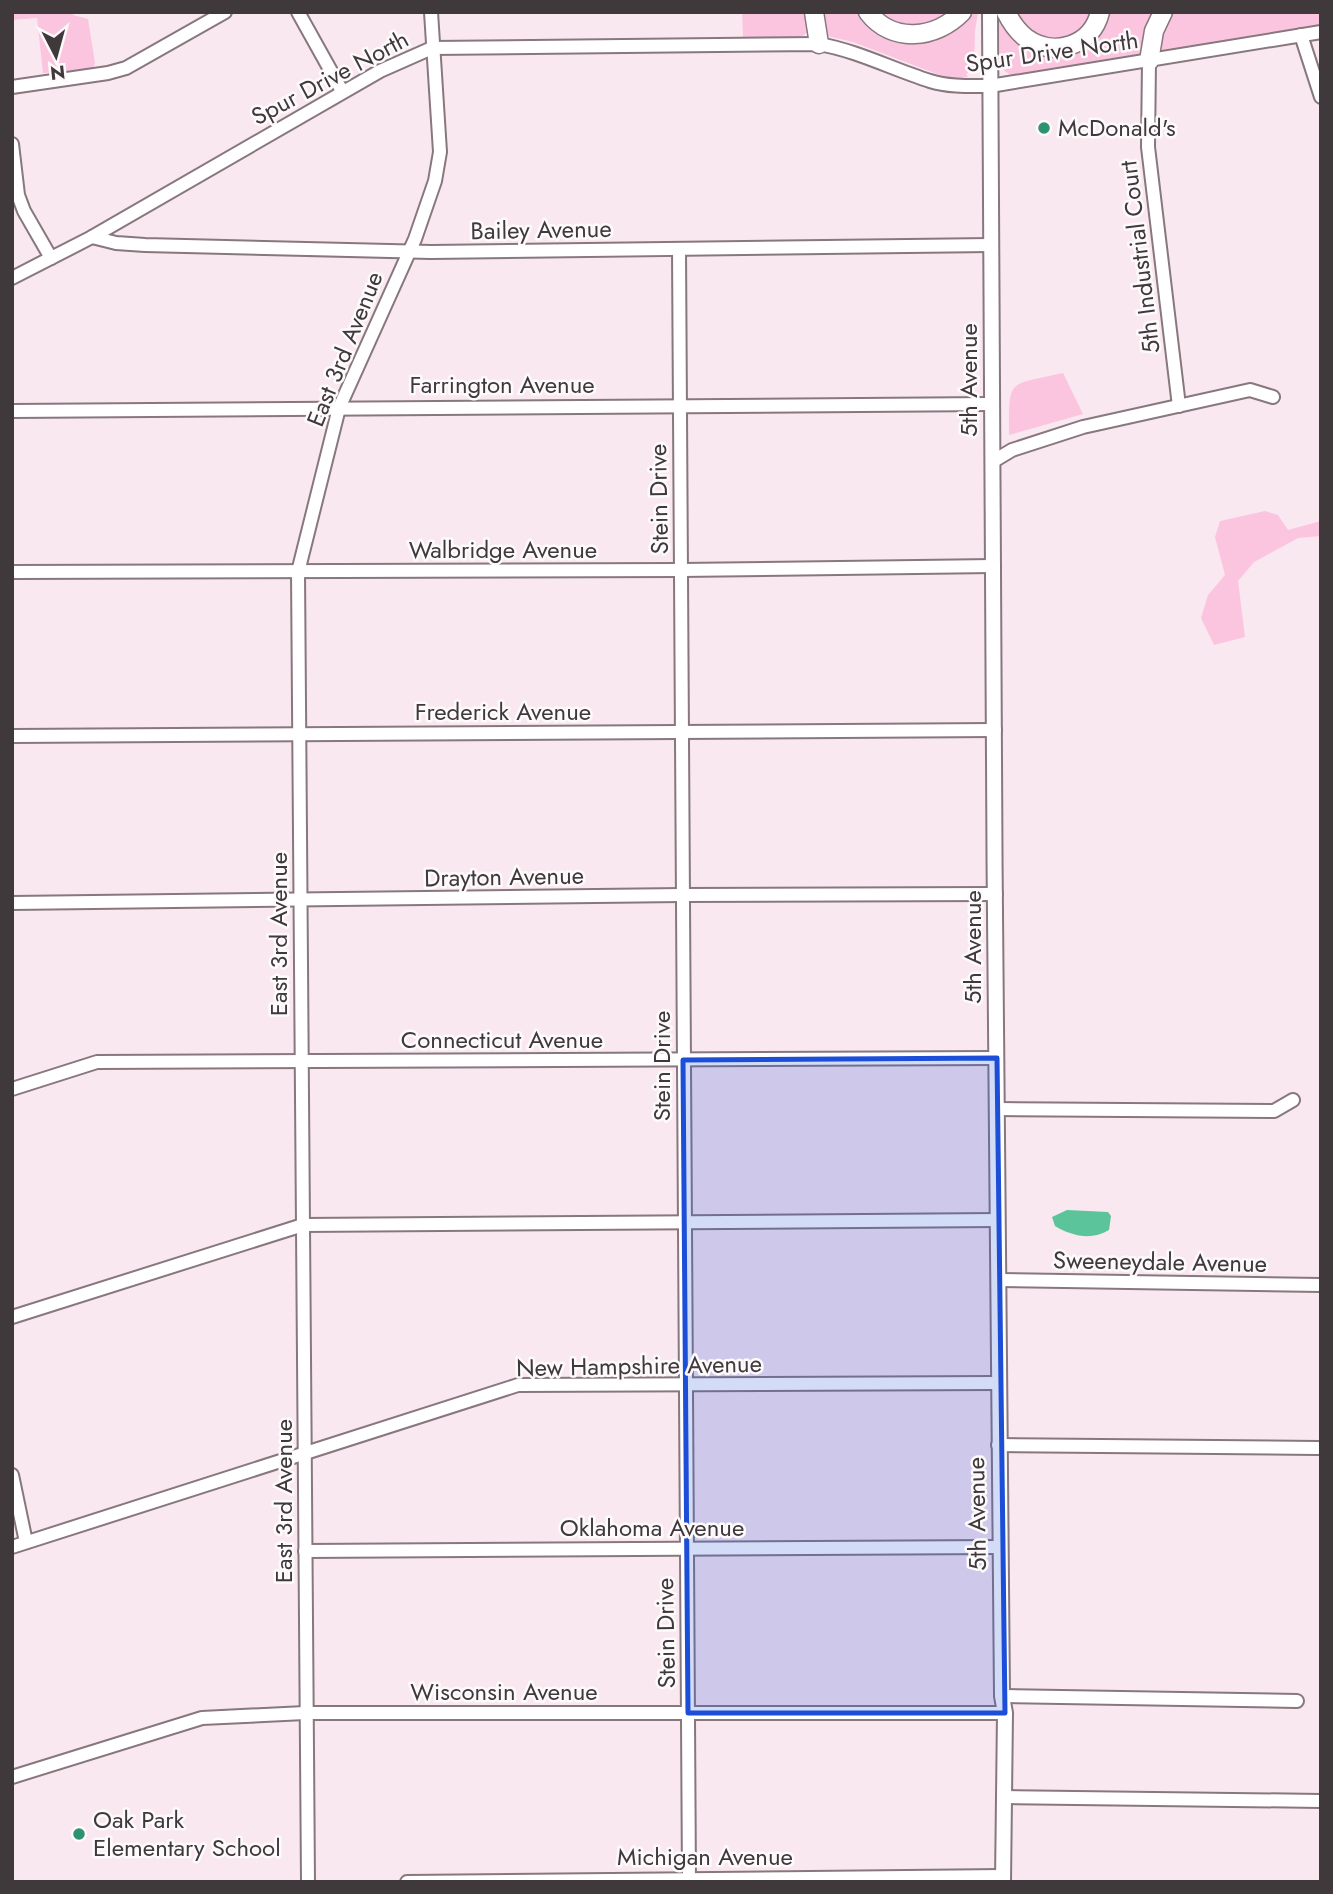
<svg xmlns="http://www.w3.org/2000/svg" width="1333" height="1894" font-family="Jost,sans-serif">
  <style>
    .green { fill: #fbc4df }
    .water { fill: #5cc49a }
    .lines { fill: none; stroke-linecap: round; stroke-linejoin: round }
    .minor-casing { stroke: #87777f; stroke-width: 16 }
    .major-casing { stroke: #87777f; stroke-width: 18 }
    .highway-casing { stroke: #87777f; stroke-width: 21 }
    .minor { stroke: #fff; stroke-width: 12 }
    .major { stroke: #fff; stroke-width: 14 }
    .highway { stroke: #fff; stroke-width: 18 }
    .marked { fill: #1d4ed8; fill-opacity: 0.2; stroke: #1d4ed8; stroke-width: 5; stroke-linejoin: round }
    .poi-dot { fill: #2d926d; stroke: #fdfafb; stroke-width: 2.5 }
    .labels { text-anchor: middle; stroke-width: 5; stroke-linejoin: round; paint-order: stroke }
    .street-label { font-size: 24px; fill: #40393c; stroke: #fdfafb }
    .poi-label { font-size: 24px; fill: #40393c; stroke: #fdfafb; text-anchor: start }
  </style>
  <rect width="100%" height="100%" fill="#fae8f0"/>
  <g class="green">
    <polygon points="12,12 73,12 73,15 88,19 95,63 93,69 43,73 37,18 12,20"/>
    <polygon points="742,12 811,12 812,29 801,37 743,37"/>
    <polygon points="818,12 863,12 893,36 968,12 978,12 975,31 974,69 966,74 968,77 950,79 853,42 823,35"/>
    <polygon points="873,12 958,12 955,16 904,30"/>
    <polygon points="1010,12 1098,12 1088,31 1048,45 1027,34"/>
    <path d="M1105,12h51l-12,41 -127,23c-10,-2 -14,-4 -17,-14l-1,-49 66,39z"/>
    <polygon points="1168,12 1321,12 1321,24 1166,51 1159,49 1155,34"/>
    <path d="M1063,373l20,41 -74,21c0,-58 -2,-49 54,-62z"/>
    <polygon points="1265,511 1278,515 1288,530 1321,521 1321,536 1298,538 1254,562 1238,581 1245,637 1214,645 1201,618 1208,595 1225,575 1215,537 1220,521"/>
  </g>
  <path class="water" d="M1067,1210l41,2 3,4 -2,14c-18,11 -37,6 -54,-4l-3,-9z"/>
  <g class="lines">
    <defs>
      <g id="minor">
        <polyline points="298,12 342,91"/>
        <polyline points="1301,35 1321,97"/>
        <polyline points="1149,61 1148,147 1179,406"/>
        <polyline points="12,87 108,73 126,68 225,12"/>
        <polyline points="12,144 18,195 24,211 51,258"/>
        <polyline points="92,237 116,243 145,245 431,252 991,245"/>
        <polyline points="679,249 689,1882"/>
        <path d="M12,278l80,-41 288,-166 52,-23 387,-4c39,7 73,25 111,37 19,6 40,5 60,5l331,-54"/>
        <polyline points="12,411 992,404"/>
        <polyline points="992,462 1012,450 1083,427 1250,390 1273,397"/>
        <polyline points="12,572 681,570 994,566"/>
        <polyline points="12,736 995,730"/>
        <polyline points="12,903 682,895 996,894"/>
        <polyline points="12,1089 97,1062 997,1058"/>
        <polyline points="998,1109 1274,1111 1293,1100"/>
        <polyline points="998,1280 1321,1285"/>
        <polyline points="12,1317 303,1225 998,1220"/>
        <polyline points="998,1445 1318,1448"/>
        <polyline points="12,1475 26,1542"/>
        <polyline points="12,1547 518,1385 997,1383"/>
        <polyline points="305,1551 1000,1547"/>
        <polyline points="1002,1696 1297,1701"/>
        <polyline points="12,1777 202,1718 305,1713 1005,1713"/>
        <polyline points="1004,1797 1321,1801"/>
        <polyline points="308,1882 298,572 339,408 415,239 435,181 440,152 431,12"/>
        <polyline points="407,1882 1003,1876"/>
      </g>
      <path id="major" d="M990,12c3,561 5,1123 12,1684l3,17 -2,169"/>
      <g id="highway">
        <polyline points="814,12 819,44"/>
        <path d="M868,12c24,32 68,27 94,0"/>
        <path d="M1006,12c5,10 11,19 20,26 28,20 66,8 74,-26"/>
        <polyline points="1149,61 1154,31 1163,12"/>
      </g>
    </defs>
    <use href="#minor" class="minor-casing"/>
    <use href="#major" class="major-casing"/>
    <use href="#highway" class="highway-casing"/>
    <use href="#minor" class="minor"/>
    <use href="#major" class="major"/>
    <use href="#highway" class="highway"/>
  </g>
  <path class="marked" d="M997,1058l8,655h-317l-5,-653z"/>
  <g class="poi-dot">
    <circle cx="1044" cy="128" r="7"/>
    <circle cx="79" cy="1834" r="7"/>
  </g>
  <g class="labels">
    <g class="street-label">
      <text transform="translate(1052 52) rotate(-8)" y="8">Spur Drive North</text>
      <text transform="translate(330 78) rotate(-28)" y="8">Spur Drive North</text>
      <text transform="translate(541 230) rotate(-1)" y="8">Bailey Avenue</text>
      <text transform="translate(1140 257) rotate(-97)" y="8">5th Industrial Court</text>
      <text transform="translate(345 349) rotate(-68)" y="8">East 3rd Avenue</text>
      <text transform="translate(969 380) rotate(-90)" y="8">5th Avenue</text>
      <text x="502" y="393">Farrington Avenue</text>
      <text transform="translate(659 499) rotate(-91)" y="8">Stein Drive</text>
      <text x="503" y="558">Walbridge Avenue</text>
      <text x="503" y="720">Frederick Avenue</text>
      <text transform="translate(504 877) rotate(-1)" y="8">Drayton Avenue</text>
      <text transform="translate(279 934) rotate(-90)" y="8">East 3rd Avenue</text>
      <text transform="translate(973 947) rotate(-90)" y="8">5th Avenue</text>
      <text x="502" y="1048">Connecticut Avenue</text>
      <text transform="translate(662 1066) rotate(-90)" y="8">Stein Drive</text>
      <text transform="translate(1160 1262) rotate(1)" y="8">Sweeneydale Avenue</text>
      <text transform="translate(639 1366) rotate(-1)" y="8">New Hampshire Avenue</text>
      <text transform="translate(284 1501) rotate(-90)" y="8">East 3rd Avenue</text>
      <text transform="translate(977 1514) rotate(-91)" y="8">5th Avenue</text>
      <text x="652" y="1536">Oklahoma Avenue</text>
      <text transform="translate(666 1633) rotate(-91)" y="8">Stein Drive</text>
      <text x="504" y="1700">Wisconsin Avenue</text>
      <text x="705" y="1865">Michigan Avenue</text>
    </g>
    <g class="poi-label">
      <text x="1058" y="136">McDonald's</text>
      <text x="93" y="1828">Oak Park<tspan x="93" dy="28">Elementary School</tspan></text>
    </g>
  </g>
  <rect width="1333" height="1894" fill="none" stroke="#40393c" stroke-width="28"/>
  <g transform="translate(56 56) rotate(174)" stroke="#fdfafb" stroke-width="5" paint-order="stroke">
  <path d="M0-5L12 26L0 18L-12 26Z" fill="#40393c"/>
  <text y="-10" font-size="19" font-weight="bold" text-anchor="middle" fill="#40393c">N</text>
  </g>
</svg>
